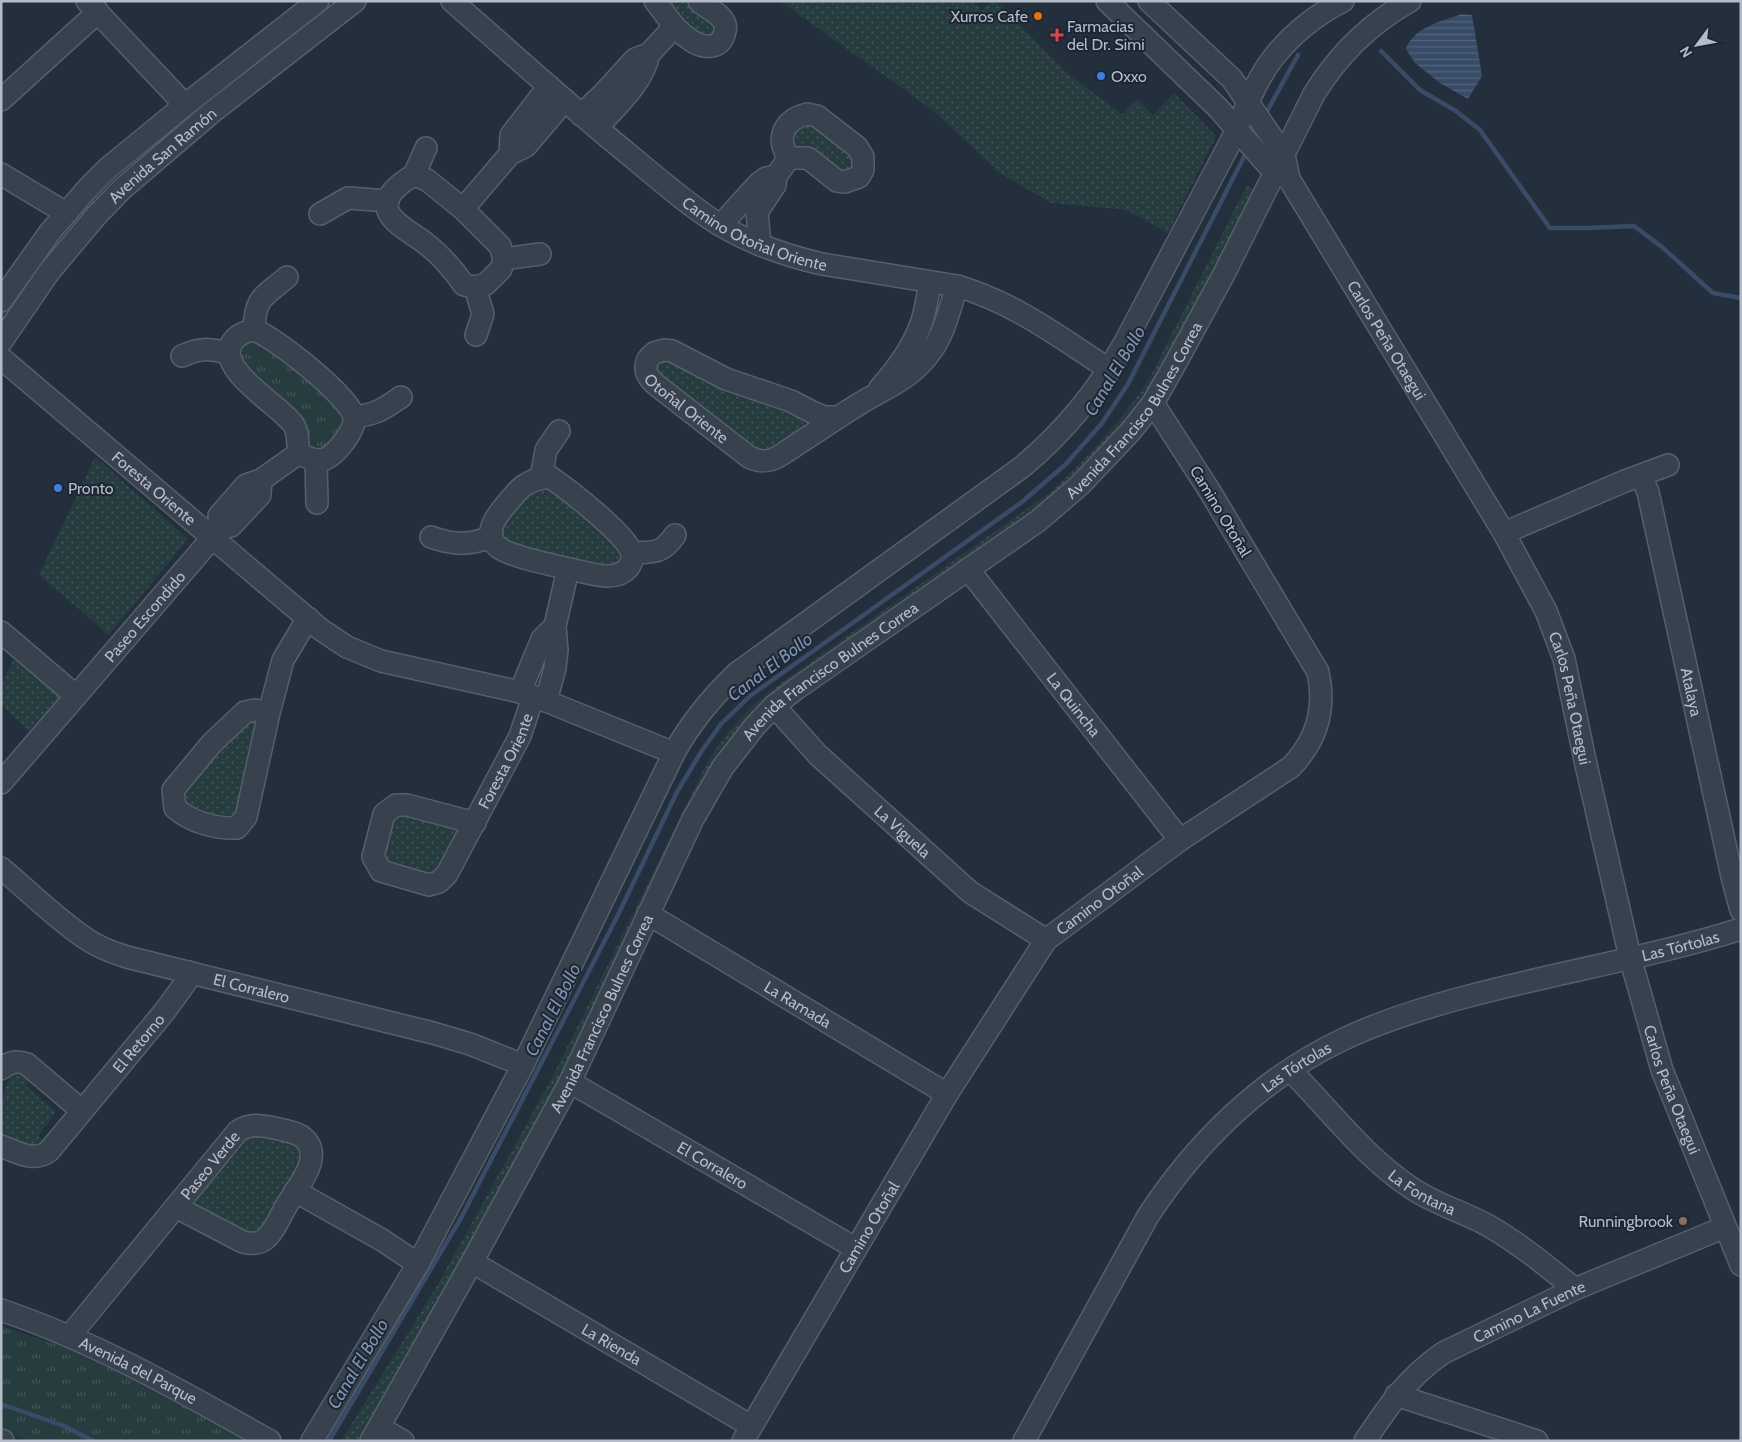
<svg xmlns="http://www.w3.org/2000/svg" width="1742" height="1442" font-family="Cabin,sans-serif">
  <style>
    .grass { fill: url(#grass-dots) }
    .park { fill: url(#park-tufts) }
    .water { fill: url(#water-rules) }
    .lines { fill: none; stroke-linecap: round; stroke-linejoin: round }
    .stream { stroke: #394c67; stroke-width: 4.5 }
    .minor-casing { stroke: #565f6c; stroke-width: 24 }
    .minor { stroke: #38414e; stroke-width: 21 }
    .food-dot { fill: #e8710a; stroke: #1d2633; stroke-width: 2 }
    .health-dot { fill: #e0444e; stroke: #1d2633; stroke-width: 2 }
    .shop-dot { fill: #3f7fe0; stroke: #1d2633; stroke-width: 2 }
    .education-dot { fill: #8d6e63; stroke: #1d2633; stroke-width: 2 }
    .labels { text-anchor: middle; stroke-width: 4; stroke-linejoin: round; paint-order: stroke }
    .poi-label { font-size: 16px; fill: #b4bcc9; stroke: #1d2633; text-anchor: start }
    .street-label { font-size: 16px; fill: #b4bcc9; stroke: #1d2633 }
    .water-label { font-size: 18px; font-style: italic; fill: #7c92b1; stroke: #1d2633 }
  </style>
  <defs>
    <pattern id="grass-dots" width="8" height="8" patternUnits="userSpaceOnUse" patternTransform="scale(1.25)"><rect width="8" height="8" fill="#263c3f"/><path d="M2 2h.1M6 6h.1" fill="none" stroke="#435659" stroke-width="1.8" stroke-linecap="round"/></pattern>
    <pattern id="park-tufts" width="24" height="20" patternUnits="userSpaceOnUse" patternTransform="scale(1.25)"><rect width="24" height="20" fill="#263c3f"/><path d="M3 7l-1-3M5 7V3M7 7l1-3M15 17l-1-3M17 17v-4M19 17l1-3" fill="none" stroke="#435659"/></pattern>
    <pattern id="water-rules" width="6" height="5" patternUnits="userSpaceOnUse" patternTransform="scale(1.25)"><rect width="6" height="5" fill="#394c67"/><path d="M0 2.5h6" fill="none" stroke="#53647b"/></pattern>
  </defs>
  <rect width="100%" height="100%" fill="#242f3e"/>
  <g class="grass">
    <polygon points="336,1 347,1 224,96 1,330 1,315 20,285 44,253 91,200 254,65"/>
    <polygon points="662,1 690,1 715,19 719,37 700,40"/>
    <polygon points="780,1 973,1 982,11 990,1 996,1 1069,75 1122,114 1137,99 1153,115 1174,93 1216,136 1168,233 1127,210 1051,203 1000,173 934,111"/>
    <polygon points="813,119 854,150 852,176 792,154 792,127"/>
    <path d="M1247,185l10,6 -85,174 -93,118 -323,236 -188,362 -200,360h-27l97,-157 116,-210 151,-307c16,-28 35,-51 59,-72l285,-202c37,-33 69,-70 98,-110z"/>
    <polygon points="661,358 802,417 805,428 778,450 760,453 658,378 653,367"/>
    <polygon points="95,457 188,539 109,635 39,575"/>
    <polygon points="550,481 628,557 613,569 567,563 498,540 495,519 529,484"/>
    <polygon points="14,658 59,697 30,732 1,704 1,686"/>
    <polygon points="263,715 244,819 186,817 179,787 247,716"/>
    <polygon points="393,809 468,822 434,878 386,864 374,849"/>
    <path d="M15,1073h7l9,5 -5,8 30,26 -18,24 7,6 -13,6 -31,-10c0,-20 -1,-54 14,-65z"/>
    <polygon points="250,1135 286,1139 299,1147 304,1158 263,1226 256,1231 248,1234 194,1205 194,1203 243,1140"/>
  </g>
  <g class="park">
    <polygon points="260,339 333,398 348,420 331,445 313,454 239,362 237,347 242,340"/>
    <polygon points="1,1326 70,1349 168,1394 255,1441 30,1441 1,1430"/>
  </g>
  <path class="water" d="M1462,14l10,1 10,61 -14,23 -28,-16 -25,-20 -9,-14c7,-22 37,-28 56,-35z"/>
  <g class="lines">
    <g class="stream">
      <polyline points="1381,51 1420,90 1456,111 1480,130 1550,228 1587,228 1634,226 1662,247 1713,293 1741,298"/>
      <polyline points="1265,115 1298,55"/>
      <polyline points="1,1404 64,1426 93,1441"/>
      <polyline points="329,1441 461,1218 617,917 677,792 701,752 721,724 750,696 1022,502 1066,464 1102,423 1128,384 1247,151"/>
    </g>
    <defs>
      <g id="minor">
        <polyline points="87,1 185,105"/>
        <path id="s1" d="M452,1c56,49 112,100 169,147 32,26 64,55 99,77 32,19 67,31 102,39l135,22c56,16 104,52 153,84"/>
        <path d="M655,1c13,16 19,29 37,40 11,7 27,9 32,-6 1,-3 2,-8 1,-11 -4,-11 -18,-15 -26,-23"/>
        <polyline points="1107,1 1218,108 1275,173 1287,178"/>
        <path id="s2" d="M1149,1l83,78 52,76 5,24 215,354 42,78 18,48 22,106 44,192 32,113 79,195"/>
        <polyline points="1,100 98,12"/>
        <path d="M807,114l10,2 40,31 6,10v13l-4,7 -6,2 -8,3 -8,-1 -29,-23h-19c-14,-20 -5,-38 18,-44z"/>
        <polyline points="581,115 603,94 635,59 649,54 674,27"/>
        <path d="M597,128c19,-22 46,-45 52,-74"/>
        <polyline points="510,154 511,135 549,86"/>
        <polyline points="1,174 66,213"/>
        <path d="M414,175l13,5 36,29 37,37 4,13 -3,10 -15,15 -11,3 -11,-2c-11,-16 -23,-30 -39,-42 -11,-9 -29,-17 -36,-30 -9,-16 13,-31 25,-38z"/>
        <polyline points="414,175 426,148"/>
        <polyline points="463,209 510,154 526,146 565,100"/>
        <polyline points="320,214 348,198 388,201"/>
        <polyline points="721,225 759,183 766,178 776,176"/>
        <polyline points="760,245 757,212 775,185 776,176 789,158"/>
        <polyline points="504,259 540,254"/>
        <polyline points="475,287 483,314 476,335"/>
        <polyline points="1,301 50,232 88,188 108,168 185,105 318,1"/>
        <path d="M254,330c21,7 95,66 100,87 3,11 -18,38 -29,42 -9,3 -18,-1 -26,-6 -2,-9 0,-21 -6,-29 -14,-19 -71,-51 -63,-77 4,-11 13,-15 24,-17z"/>
        <path d="M254,330c1,-34 10,-33 33,-53"/>
        <path id="s3" d="M1,342l48,-70 47,-56 26,-27 89,-76 144,-112"/>
        <path d="M182,356c18,-9 27,-7 47,-3"/>
        <path id="s4" d="M1,358l319,271 27,18 34,14 139,31 26,9 128,52"/>
        <path d="M880,388c16,-18 34,-43 42,-67 4,-12 6,-26 8,-39"/>
        <path d="M354,417c23,-3 28,-7 47,-20"/>
        <path id="s5" d="M838,417h-14l-10,-4 -23,-12 -65,-22 -54,-28 -8,-1 -10,3c-12,9 -10,21 1,31l94,73c12,6 21,5 32,-2 26,-17 51,-34 78,-51 28,-17 53,-25 73,-54 13,-18 18,-43 25,-64"/>
        <polyline points="316,460 317,503"/>
        <path id="s6" d="M1641,476l7,16 85,389 8,29"/>
        <path d="M550,477c16,11 79,59 82,77 1,5 -1,10 -4,14 -14,15 -37,5 -54,2 -17,-4 -64,-13 -76,-23 -17,-15 1,-34 11,-46 5,-5 9,-12 16,-16 7,-5 15,-7 25,-8z"/>
        <polyline points="541,478 546,450 559,431"/>
        <polyline points="220,528 231,526 260,495 261,480"/>
        <polyline points="1504,533 1625,481 1668,465"/>
        <path d="M431,537c22,8 39,9 61,-1"/>
        <path d="M632,553c22,-1 30,1 43,-18"/>
        <path id="s7" d="M968,569l212,271"/>
        <polyline points="1,632 76,696"/>
        <polyline points="520,692 542,639 555,626"/>
        <polyline points="546,701 555,668 557,650 555,626 568,569"/>
        <path id="s8" d="M774,706l44,49 152,137 76,48"/>
        <path d="M269,713l-14,-3 -10,2 -33,31 -39,47 2,18c16,14 41,21 62,20l9,-11 23,-104 14,-53 25,-42"/>
        <path id="s9" d="M1,783l212,-246 7,-9 -1,-12 27,-31 15,-5 38,-27"/>
        <path id="s10" d="M475,823l-68,-18h-11l-12,9 -11,43 8,14 48,14 10,-3 8,-8 73,-138 13,-39"/>
        <path id="s11" d="M1,868c29,24 56,52 87,72 12,8 26,13 39,17l306,76 37,11 53,21"/>
        <path id="s12" d="M648,914l299,180"/>
        <path d="M1,1069c8,-7 16,-9 26,-5l54,46"/>
        <path id="s13" d="M1290,1070c40,40 75,88 123,119 24,16 51,23 76,37 31,18 59,41 86,63"/>
        <path id="s14" d="M570,1082l285,166"/>
        <path id="s15" d="M1,1146c16,6 33,17 48,5l116,-140 21,-29 3,-10"/>
        <polyline points="295,1191 382,1240 418,1264"/>
        <path id="s16" d="M472,1262l279,164"/>
        <path id="s17" d="M1,1310c95,32 182,82 269,131"/>
        <path id="s18" d="M71,1337l6,-10 161,-196c14,-9 26,-5 41,-2 7,2 15,3 22,7 25,18 -2,49 -13,67 -7,11 -13,28 -23,36 -6,5 -14,5 -22,3l-67,-35"/>
        <polyline points="1396,1395 1537,1441"/>
        <polyline points="379,1427 403,1441"/>
        <polyline points="1,1440 3,1441"/>
        <path d="M312,1441l106,-177 105,-199 151,-312c17,-31 38,-56 63,-80l285,-206c42,-35 75,-75 102,-123 35,-67 71,-134 106,-201 14,-28 23,-59 43,-85 19,-24 42,-43 70,-57"/>
        <path id="s19" d="M371,1441l101,-179 98,-180 123,-263 30,-52 32,-41 19,-20 22,-17 242,-168 42,-36 51,-54 22,-28 21,-37 50,-92 90,-180c24,-39 55,-70 96,-93"/>
        <path id="s20" d="M743,1441l204,-347 99,-154 134,-100 111,-73c26,-27 35,-59 27,-95l-109,-182 -56,-87"/>
        <path id="s21" d="M1024,1441l124,-225c49,-75 115,-139 196,-177 40,-19 83,-32 125,-43 90,-24 183,-39 272,-67"/>
        <path id="s22" d="M1365,1441c24,-36 42,-63 78,-88l132,-64 150,-62"/>
      </g>
    </defs>
    <use href="#minor" class="minor-casing"/>
    <use href="#minor" class="minor"/>
  </g>
  <circle class="food-dot" cx="1038" cy="16" r="5"/>
  <path class="health-dot" d="M1054.5 27.5h5v5h5v5h-5v5h-5v-5h-5v-5h5z"/>
  <g class="shop-dot">
    <circle cx="1101" cy="76" r="5"/>
    <circle cx="58" cy="488" r="5"/>
  </g>
  <circle class="education-dot" cx="1683" cy="1221" r="5"/>
  <g class="labels">
    <g class="poi-label">
      <text x="1028" y="22" text-anchor="end">Xurros Cafe</text>
      <text x="1067" y="32">Farmacias<tspan x="1067" dy="18">del Dr. Simi</tspan></text>
      <text x="1111" y="82">Oxxo</text>
      <text x="68" y="494">Pronto</text>
      <text x="1673" y="1227" text-anchor="end">Runningbrook</text>
    </g>
    <g class="street-label">
      <text dy="6" stroke="none"><textPath href="#s3" startOffset="248">Avenida San Ramón</textPath></text>
      <text dy="6" stroke="none"><textPath href="#s1" startOffset="385">Camino Otoñal Oriente</textPath></text>
      <text dy="6" stroke="none"><textPath href="#s2" startOffset="419">Carlos Peña Otaegui</textPath></text>
      <text dy="6" stroke="none"><textPath href="#s5" startOffset="275">Otoñal Oriente</textPath></text>
      <text dy="6" stroke="none"><textPath href="#s19" startOffset="1311">Avenida Francisco Bulnes Correa</textPath></text>
      <text dy="6" stroke="none"><textPath href="#s4" startOffset="201">Foresta Oriente</textPath></text>
      <text transform="translate(1221 511) rotate(59)" y="6">Camino Otoñal</text>
      <text dy="6" stroke="none"><textPath href="#s9" startOffset="220">Paseo Escondido</textPath></text>
      <text dy="6" stroke="none"><textPath href="#s19" startOffset="906">Avenida Francisco Bulnes Correa</textPath></text>
      <text dy="6" stroke="none"><textPath href="#s6" startOffset="222">Atalaya</textPath></text>
      <text dy="6" stroke="none"><textPath href="#s2" startOffset="824">Carlos Peña Otaegui</textPath></text>
      <text dy="6" stroke="none"><textPath href="#s7" startOffset="172">La Quincha</textPath></text>
      <text dy="6" stroke="none"><textPath href="#s10" startOffset="356">Foresta Oriente</textPath></text>
      <text dy="6" stroke="none"><textPath href="#s8" startOffset="180">La Viguela</textPath></text>
      <text dy="6" stroke="none"><textPath href="#s20" startOffset="652">Camino Otoñal</textPath></text>
      <text dy="6" stroke="none"><textPath href="#s21" startOffset="874">Las Tórtolas</textPath></text>
      <text dy="6" stroke="none"><textPath href="#s11" startOffset="284">El Corralero</textPath></text>
      <text dy="6" stroke="none"><textPath href="#s12" startOffset="175">La Ramada</textPath></text>
      <text dy="6" stroke="none"><textPath href="#s19" startOffset="486">Avenida Francisco Bulnes Correa</textPath></text>
      <text dy="6" stroke="none"><textPath href="#s15" startOffset="191">El Retorno</textPath></text>
      <text dy="6" stroke="none"><textPath href="#s21" startOffset="469">Las Tórtolas</textPath></text>
      <text dy="6" stroke="none"><textPath href="#s2" startOffset="1229">Carlos Peña Otaegui</textPath></text>
      <text dy="6" stroke="none"><textPath href="#s14" startOffset="165">El Corralero</textPath></text>
      <text dy="6" stroke="none"><textPath href="#s18" startOffset="221">Paseo Verde</textPath></text>
      <text dy="6" stroke="none"><textPath href="#s13" startOffset="181">La Fontana</textPath></text>
      <text dy="6" stroke="none"><textPath href="#s20" startOffset="248">Camino Otoñal</textPath></text>
      <text dy="6" stroke="none"><textPath href="#s22" startOffset="214">Camino La Fuente</textPath></text>
      <text dy="6" stroke="none"><textPath href="#s16" startOffset="162">La Rienda</textPath></text>
      <text dy="6" stroke="none"><textPath href="#s17" startOffset="150">Avenida del Parque</textPath></text>
    </g>
    <g class="water-label">
      <text transform="translate(1115 371) rotate(-59)" y="6">Canal El Bollo</text>
      <text transform="translate(770 667) rotate(-37)" y="6">Canal El Bollo</text>
      <text transform="translate(553 1010) rotate(-63)" y="6">Canal El Bollo</text>
      <text transform="translate(358 1364) rotate(-59)" y="6">Canal El Bollo</text>
    </g>
  </g>
  <rect width="1742" height="1442" fill="none" stroke="#b4bcc9" stroke-width="5"/>
  <g transform="translate(1697 45) rotate(238)" stroke="#1d2633" stroke-width="4" paint-order="stroke">
  <path d="M0-4L9 19L0 12L-9 19Z" fill="#b4bcc9"/>
  <text y="-8" font-size="14" font-weight="bold" text-anchor="middle" fill="#b4bcc9">N</text>
  </g>
</svg>
